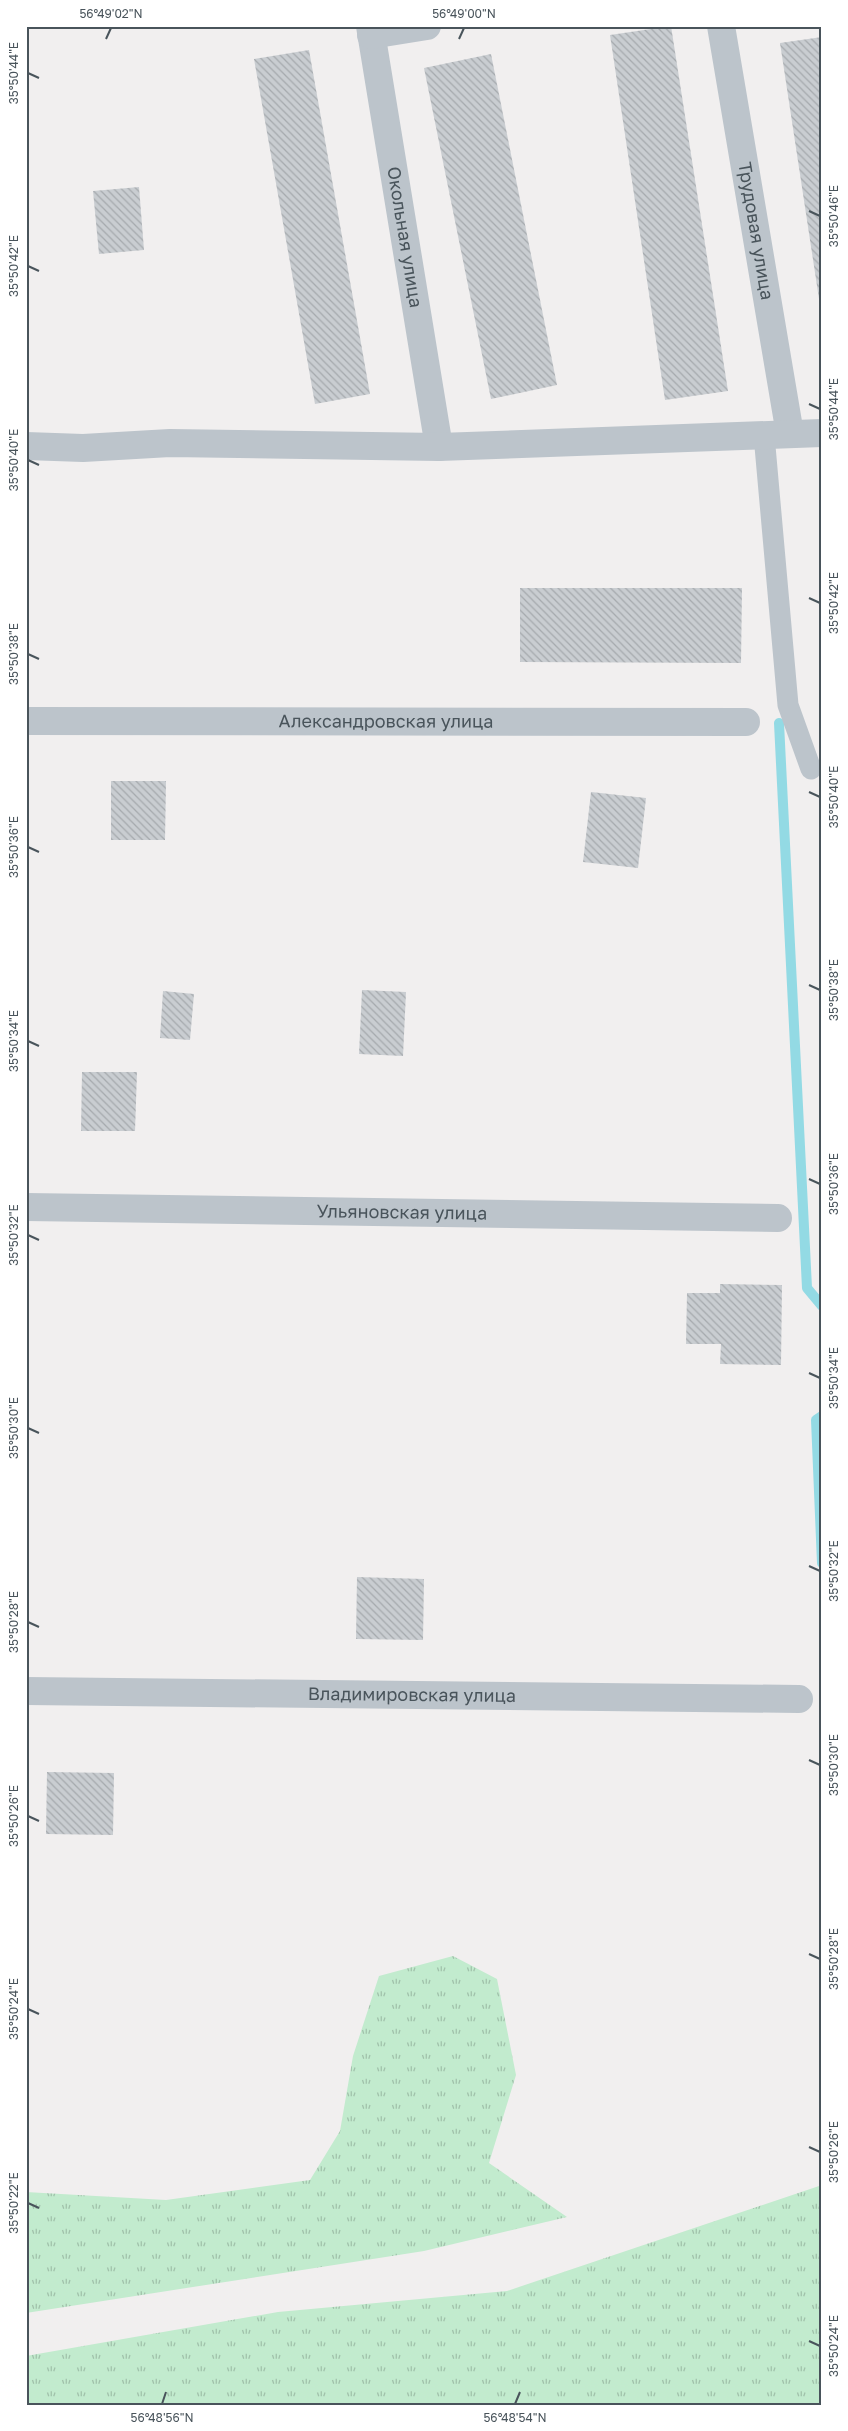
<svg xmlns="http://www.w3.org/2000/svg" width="848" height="2431" font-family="'Golos Text',sans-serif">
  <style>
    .grass { fill: url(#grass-tufts) }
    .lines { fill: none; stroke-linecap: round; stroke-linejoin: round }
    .stream { stroke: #93dae4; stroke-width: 10 }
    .building { fill: url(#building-back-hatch) }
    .service { stroke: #bcc4cb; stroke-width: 21 }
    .minor { stroke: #bcc4cb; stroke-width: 28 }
    .ticks { fill: none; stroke: #49545b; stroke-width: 2 }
    .labels { text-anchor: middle; stroke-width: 4; stroke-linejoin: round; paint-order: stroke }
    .street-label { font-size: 18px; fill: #49545b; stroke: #fff }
    .neatline { fill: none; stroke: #49545b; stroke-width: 2 }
    .ticks-label { font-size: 12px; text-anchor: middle; fill: #49545b }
  </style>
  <defs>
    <pattern id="grass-tufts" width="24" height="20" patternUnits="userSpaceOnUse" patternTransform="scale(1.25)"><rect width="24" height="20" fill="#c2ebce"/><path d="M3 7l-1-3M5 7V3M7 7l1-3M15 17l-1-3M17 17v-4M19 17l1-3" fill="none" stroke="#a0c1aa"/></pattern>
    <pattern id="building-back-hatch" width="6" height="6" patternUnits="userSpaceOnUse" patternTransform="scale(1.25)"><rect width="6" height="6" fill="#c9cdd1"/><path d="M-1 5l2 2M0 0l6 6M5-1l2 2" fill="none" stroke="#a5a9ad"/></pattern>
  </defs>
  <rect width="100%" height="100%" fill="#f1efef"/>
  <g class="grass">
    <polygon points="453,1956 497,1979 516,2075 489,2163 567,2217 424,2251 26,2313 26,2192 166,2200 310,2180 340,2131 353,2056 379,1976"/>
    <polygon points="822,2185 822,2405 26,2405 26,2356 278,2312 507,2291"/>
  </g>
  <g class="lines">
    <g class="stream">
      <polyline points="779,723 807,1288 822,1306"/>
      <polyline points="822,1416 816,1420 822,1563"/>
    </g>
  </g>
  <g class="building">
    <polygon points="671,26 728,391 665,400 610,35"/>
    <polygon points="822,37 822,312 821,312 780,43"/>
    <polygon points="309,50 370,394 315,404 254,59"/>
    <polygon points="491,54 557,385 491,399 424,68"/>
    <polygon points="139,187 144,250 99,254 93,191"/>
    <polygon points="520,588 742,588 741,663 520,662"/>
    <polygon points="111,781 166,781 165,840 111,840"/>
    <polygon points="591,792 646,798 638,868 583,862"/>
    <polygon points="362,990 406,992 403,1056 359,1054"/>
    <polygon points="163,991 194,994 190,1040 160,1038"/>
    <polygon points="82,1072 137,1072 135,1131 81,1131"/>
    <polygon points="720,1284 782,1285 781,1365 720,1364 721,1344 686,1344 687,1293 720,1293"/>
    <polygon points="357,1577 424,1579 423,1640 356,1639"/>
    <polygon points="47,1772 114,1773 113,1835 46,1834"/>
  </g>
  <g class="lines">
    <polyline class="service" points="764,435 788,705 811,769"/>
    <g class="minor">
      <path id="s1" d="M370,26l69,421"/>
      <path id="s2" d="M721,26l69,408"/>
      <polyline points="371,35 427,26"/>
      <polyline points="26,446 83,448 170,443 439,447 822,433"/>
      <path id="s3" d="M26,721l720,1"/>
      <path id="s4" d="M26,1207l752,11"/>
      <path id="s5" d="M26,1691l773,8"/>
    </g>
  </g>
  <path class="ticks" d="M106,39l5,-11M459,39l5,-11M28,73l11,5M809,211l11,5M28,266l11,5M809,404l11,5M28,460l11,5M809,598l11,5M28,654l11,5M809,792l11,5M28,847l11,5M809,985l11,5M28,1041l11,5M809,1179l11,5M28,1235l11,5M809,1373l11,5M28,1428l11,5M809,1566l11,5M28,1622l11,5M809,1760l11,5M28,1816l11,5M809,1954l11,5M28,2009l11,5M809,2147l11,5M28,2203l11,5M809,2341l11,5M162,2404l4,-12M515,2404l5,-12"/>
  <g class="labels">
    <g class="street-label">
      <text dy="6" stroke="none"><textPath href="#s2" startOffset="208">Трудовая улица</textPath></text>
      <text dy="6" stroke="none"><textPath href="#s1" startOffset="214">Окольная улица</textPath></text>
      <text dy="6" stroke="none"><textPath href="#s3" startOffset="360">Александровская улица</textPath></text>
      <text dy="6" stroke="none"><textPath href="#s4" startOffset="376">Ульяновская улица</textPath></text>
      <text dy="6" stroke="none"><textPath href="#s5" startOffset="386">Владимировская улица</textPath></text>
    </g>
  </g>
  <rect width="848" height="2431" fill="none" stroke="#ffffff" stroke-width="55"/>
  <rect x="28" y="28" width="792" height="2376" class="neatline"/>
  <g class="ticks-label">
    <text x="111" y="18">56°49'02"N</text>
    <text x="464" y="18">56°49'00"N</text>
    <text transform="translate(14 73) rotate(-90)" y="4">35°50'44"E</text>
    <text transform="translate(834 216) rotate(-90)" y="4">35°50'46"E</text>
    <text transform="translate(14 266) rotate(-90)" y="4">35°50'42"E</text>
    <text transform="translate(834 409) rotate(-90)" y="4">35°50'44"E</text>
    <text transform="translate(14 460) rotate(-90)" y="4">35°50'40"E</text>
    <text transform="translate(834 603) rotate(-90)" y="4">35°50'42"E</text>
    <text transform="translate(14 654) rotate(-90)" y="4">35°50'38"E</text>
    <text transform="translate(834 797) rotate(-90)" y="4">35°50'40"E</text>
    <text transform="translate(14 847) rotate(-90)" y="4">35°50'36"E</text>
    <text transform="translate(834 990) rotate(-90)" y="4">35°50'38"E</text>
    <text transform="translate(14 1041) rotate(-90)" y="4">35°50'34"E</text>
    <text transform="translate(834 1184) rotate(-90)" y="4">35°50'36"E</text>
    <text transform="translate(14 1235) rotate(-90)" y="4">35°50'32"E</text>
    <text transform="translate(834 1378) rotate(-90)" y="4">35°50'34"E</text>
    <text transform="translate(14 1428) rotate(-90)" y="4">35°50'30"E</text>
    <text transform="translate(834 1571) rotate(-90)" y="4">35°50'32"E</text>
    <text transform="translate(14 1622) rotate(-90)" y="4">35°50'28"E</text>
    <text transform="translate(834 1765) rotate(-90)" y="4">35°50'30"E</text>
    <text transform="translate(14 1816) rotate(-90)" y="4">35°50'26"E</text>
    <text transform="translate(834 1959) rotate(-90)" y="4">35°50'28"E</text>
    <text transform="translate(14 2009) rotate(-90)" y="4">35°50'24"E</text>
    <text transform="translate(834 2152) rotate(-90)" y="4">35°50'26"E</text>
    <text transform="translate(14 2203) rotate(-90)" y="4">35°50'22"E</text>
    <text transform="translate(834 2346) rotate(-90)" y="4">35°50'24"E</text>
    <text x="162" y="2422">56°48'56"N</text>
    <text x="515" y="2422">56°48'54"N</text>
  </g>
</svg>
